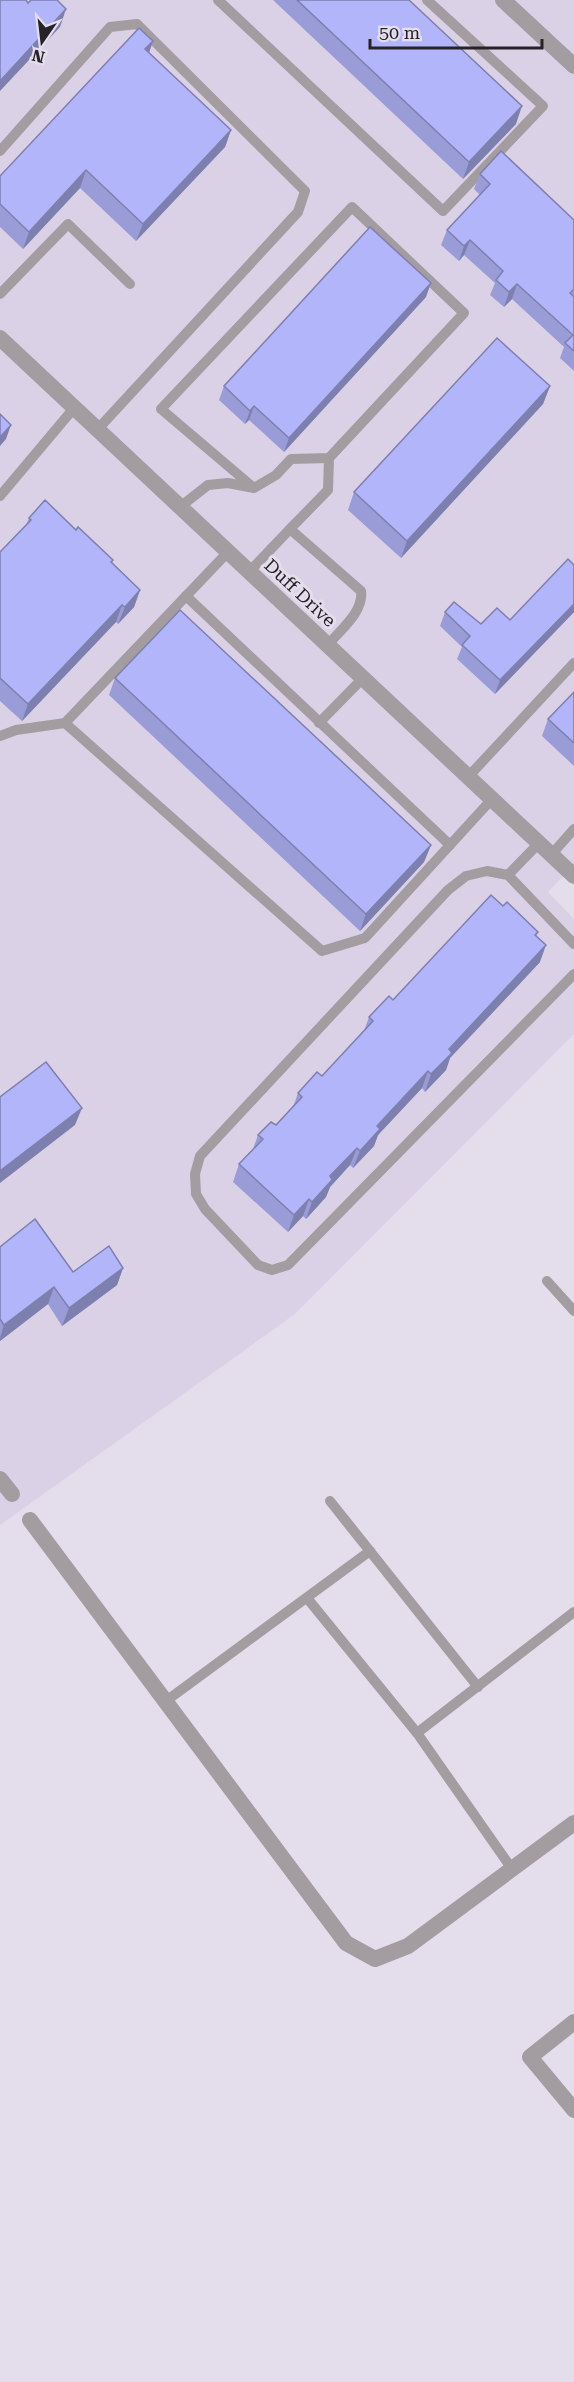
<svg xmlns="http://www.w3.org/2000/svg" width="574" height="2382" font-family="'Roboto Serif',serif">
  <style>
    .built { fill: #dbd1e6 }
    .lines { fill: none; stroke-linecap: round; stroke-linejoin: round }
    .service { stroke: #a39da1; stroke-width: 10 }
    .minor { stroke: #a39da1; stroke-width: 16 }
    .wall { fill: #999cd7 }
    .shaded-wall { fill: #7d7faf }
    .building { fill: #b2b5fa; stroke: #7d7faf; stroke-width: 1.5 }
    .labels { text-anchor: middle; stroke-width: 6; stroke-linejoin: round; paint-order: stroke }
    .street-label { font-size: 18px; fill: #252228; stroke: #e4ddec }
  </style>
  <rect width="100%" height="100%" fill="#e4ddec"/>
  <polygon class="built" points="0,0 574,0 574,865 548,892 574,919 574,1034 295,1314 0,1525"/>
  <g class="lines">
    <g class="service">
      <polyline points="218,0 443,211 543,106 427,0"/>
      <polyline points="0,151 110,27 137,24 305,191 298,212 97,430"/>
      <polyline points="0,294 68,224 130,284"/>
      <polyline points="0,496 74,408"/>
      <polyline points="180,507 208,485 228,483 254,488 276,475 291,459 329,458 464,313 352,207 161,409 254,488"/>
      <polyline points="290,529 328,490 329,458"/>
      <polyline points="228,552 65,723 322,951 365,938 492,799"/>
      <path d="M249,572l41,-43 71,62c3,21 -21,39 -33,54"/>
      <polyline points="186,596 450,845"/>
      <polyline points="319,723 363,678"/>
      <polyline points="0,736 16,730 65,723"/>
      <polyline points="468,777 574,663"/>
      <polyline points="551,855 574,829"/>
      <polyline points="508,875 539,843"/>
      <polyline points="574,944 508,875 487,871 466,876 448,890 200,1156 195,1174 196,1194 205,1209 258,1265 272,1270 288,1265 574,974"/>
      <polyline points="547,1281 574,1311"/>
      <polyline points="330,1501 478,1687"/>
      <polyline points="307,1598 417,1733"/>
      <polyline points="166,1701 370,1551"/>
      <polyline points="512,1869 417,1733 574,1612"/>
    </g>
    <g class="minor">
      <polyline points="503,0 574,66"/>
      <polyline points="0,338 574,876"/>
      <polyline points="0,1479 12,1494"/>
      <polyline points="30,1520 346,1943 375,1959 408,1946 574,1823"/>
      <polyline points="574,2022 530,2057 574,2110"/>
    </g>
  </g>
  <g class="wall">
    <polygon points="273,0 409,0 516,124 463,179"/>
    <polygon points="153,41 149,53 231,130 225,147 136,241 80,188 23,249 0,227 0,176"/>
    <polygon points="480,174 574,220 574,371 560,358 564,347 512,299 504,307 490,295 495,283 464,255 459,261 441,245 447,230 480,195 474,189"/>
    <polygon points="426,297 284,452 249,420 245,424 219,400 224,386"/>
    <polygon points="550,386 543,404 401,558 348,510 354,492"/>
    <polygon points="29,518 76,530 113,560 112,563 140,590 134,607 118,624 116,622 22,721 0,701 0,552 26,525"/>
    <polygon points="574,565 574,612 495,694 457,659 462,647 440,626 445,612 481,624 510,620"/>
    <polygon points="115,678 431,845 424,862 360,931 109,695"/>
    <polygon points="574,692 574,766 542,736 548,719"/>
    <polygon points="503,906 538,932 536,937 540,962 450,1058 446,1070 425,1092 422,1088 378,1135 374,1146 353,1168 350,1165 330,1187 326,1197 306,1219 303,1216 288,1232 233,1182 239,1164 253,1149 258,1135 276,1125 293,1107 298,1093 322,1076 364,1031 369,1017 393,1000"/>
    <polygon points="0,1247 73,1272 123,1268 117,1285 62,1326 48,1304 0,1341"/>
  </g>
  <g class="shaded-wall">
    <polygon points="66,9 60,27 0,91 0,81"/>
    <polygon points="153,41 147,58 145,49"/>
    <polygon points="522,106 516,124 463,179 469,162"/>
    <polygon points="231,130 225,147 136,241 143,224"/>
    <polygon points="86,170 80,188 23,249 29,232"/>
    <polygon points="470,240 464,255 459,261 464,246"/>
    <polygon points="431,283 426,297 284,452 289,438"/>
    <polygon points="517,284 512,299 504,307 509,292"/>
    <polygon points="550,386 543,404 401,558 407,541"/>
    <polygon points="254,406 249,420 245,424 250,411"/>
    <polygon points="11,425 6,439 0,446 0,437"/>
    <polygon points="140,590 134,607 118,624 125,607"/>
    <polygon points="574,604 574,612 495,694 500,680"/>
    <polygon points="122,605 116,622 22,721 28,704"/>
    <polygon points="431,845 424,862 360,931 366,914"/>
    <polygon points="546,945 540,962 450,1058 446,1070 425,1092 431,1074 449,1049"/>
    <polygon points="428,1071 422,1088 378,1135 374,1146 353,1168 360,1151 377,1126"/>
    <polygon points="82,1108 75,1125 0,1183 0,1171"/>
    <polygon points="357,1148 350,1165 330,1187 326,1197 306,1219 312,1202 330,1176"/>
    <polygon points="309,1199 303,1216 288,1232 294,1215"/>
    <polygon points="123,1268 117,1285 62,1326 69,1308"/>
    <polygon points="54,1287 48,1304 0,1341 0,1338 4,1325"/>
  </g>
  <g class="building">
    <polygon points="0,0 26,0 28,3 31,0 57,0 66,9 0,81"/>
    <polygon points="297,0 409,0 522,106 469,162"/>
    <polygon points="139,28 153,41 145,49 231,130 143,224 86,170 29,232 0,204 0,176"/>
    <polygon points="501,151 574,220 574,289 570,293 574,297 574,351 565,343 573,335 517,284 509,292 496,280 503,271 470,240 464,246 447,230 490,184 480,174"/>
    <polygon points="370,227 431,283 289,438 254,406 250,411 224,386"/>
    <polygon points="497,338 550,386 407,541 354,492"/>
    <polygon points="0,414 11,425 0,437"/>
    <polygon points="45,500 76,530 78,527 113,560 111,562 140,590 125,607 122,605 28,704 0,678 0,552 31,520 29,518"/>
    <polygon points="568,559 574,565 574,604 500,680 462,645 470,636 445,612 454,602 481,624 497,608 510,620"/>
    <polygon points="180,610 431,845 366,914 115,678"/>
    <polygon points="574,692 574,743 548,719"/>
    <polygon points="491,895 503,906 507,902 538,932 535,935 546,945 449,1049 452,1053 431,1074 428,1071 377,1126 380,1129 360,1151 357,1148 330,1176 332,1180 312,1202 309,1199 294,1215 239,1164 263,1139 258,1135 271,1122 276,1125 302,1097 298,1093 317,1072 322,1076 373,1021 369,1017 389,996 393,1000"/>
    <polygon points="46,1062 82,1108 0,1171 0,1097"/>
    <polygon points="35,1219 73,1272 109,1246 123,1268 69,1308 54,1287 4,1325 0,1319 0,1247"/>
  </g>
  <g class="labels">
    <g class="street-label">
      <text transform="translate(300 593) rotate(43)" y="6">Duff Drive</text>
    </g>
  </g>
  <g transform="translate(42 42) rotate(194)" stroke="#e4ddec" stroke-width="4.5" paint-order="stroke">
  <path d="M0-4.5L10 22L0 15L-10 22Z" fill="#252228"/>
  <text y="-9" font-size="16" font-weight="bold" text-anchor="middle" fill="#252228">N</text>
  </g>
  <path d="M370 39v9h172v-9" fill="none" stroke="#252228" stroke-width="3"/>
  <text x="379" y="39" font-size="18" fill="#252228" stroke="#e4ddec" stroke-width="4.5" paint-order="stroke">50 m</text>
</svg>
